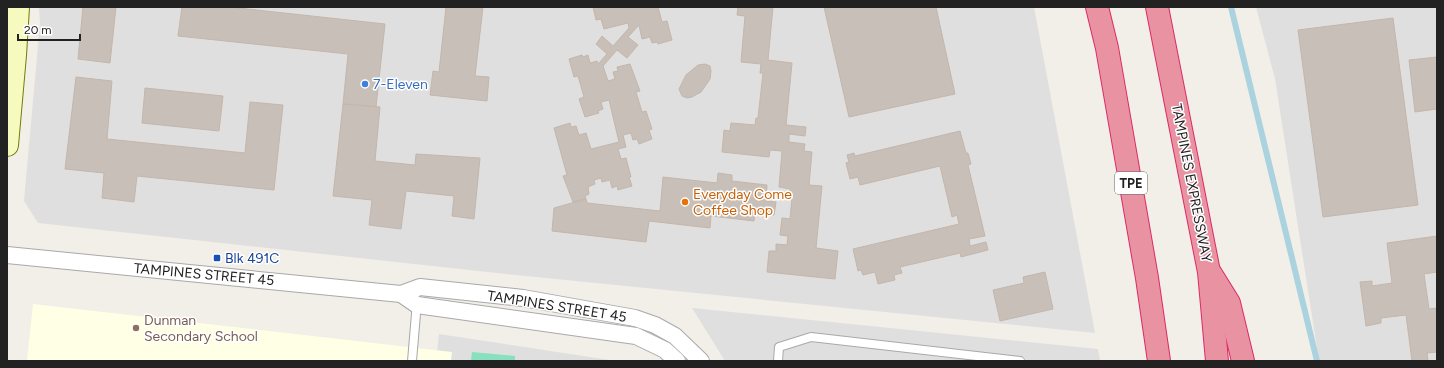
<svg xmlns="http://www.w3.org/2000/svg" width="1444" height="368" font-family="Figtree,sans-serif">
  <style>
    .residential { fill: #e0dfdf }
    .education { fill: #ffffe5 }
    .pitch { fill: #88e0be }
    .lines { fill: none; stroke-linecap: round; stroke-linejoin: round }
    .stream { stroke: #aad3df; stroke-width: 6 }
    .building { fill: #c7bfb8; stroke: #c4b6ab }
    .service-casing { stroke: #a9a9a9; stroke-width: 10 }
    .minor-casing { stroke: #a9a9a9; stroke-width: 18 }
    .secondary-casing { stroke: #707d05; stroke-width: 24 }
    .motorway-casing { stroke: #dc2a67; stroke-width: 24 }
    .service { stroke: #fff; stroke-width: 8 }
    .minor { stroke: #fff; stroke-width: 16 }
    .secondary { stroke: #f7fabf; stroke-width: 22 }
    .motorway { stroke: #e892a2; stroke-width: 22 }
    .shop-dot { fill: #3f7fe0; stroke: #fff; stroke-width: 1.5 }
    .food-dot { fill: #e8710a; stroke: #fff; stroke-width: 1.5 }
    .transit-dot { fill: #1a4fb4; stroke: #fff; stroke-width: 1.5 }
    .education-dot { fill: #8d6e63; stroke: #fff; stroke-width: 1.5 }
    .labels { text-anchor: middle; stroke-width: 3; stroke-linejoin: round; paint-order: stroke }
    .shield { fill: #fff; stroke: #646464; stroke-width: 1 }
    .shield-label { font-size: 13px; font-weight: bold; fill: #222 }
    .shop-label { font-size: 14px; fill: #366cbe; stroke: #fff; text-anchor: start }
    .street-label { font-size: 14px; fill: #222; stroke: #fff }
    .food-label { font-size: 14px; fill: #c56008; stroke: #fff; text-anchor: start }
    .transit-label { font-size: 14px; fill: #164399; stroke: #fff; text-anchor: start }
    .education-label { font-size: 14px; fill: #785e54; stroke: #fff; text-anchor: start }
  </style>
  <rect width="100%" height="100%" fill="#f2efe9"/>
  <g class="residential">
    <polygon points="39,7 1034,7 1095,333 506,274 38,223 24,201 40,23"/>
    <polygon points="1256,7 1437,7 1437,361 1319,361 1275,79"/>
    <polygon points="692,308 1098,349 1100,361 725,361"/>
    <polygon points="439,334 616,361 436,361"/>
  </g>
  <polygon class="education" points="33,304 452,352 451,361 27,361"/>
  <polygon class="pitch" points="472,352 515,356 515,361 471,361"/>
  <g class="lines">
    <polyline class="stream" points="1231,7 1317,361"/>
  </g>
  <g class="building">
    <polygon points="83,7 116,7 110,63 78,59"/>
    <polygon points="182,7 229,7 385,24 376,107 343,104 348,54 178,36"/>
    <polygon points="446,7 483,7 475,76 489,77 487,101 430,95 433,71 439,72"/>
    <polygon points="593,7 658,7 662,22 667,21 672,40 658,44 657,42 652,43 650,37 642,39 639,25 628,37 638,45 627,58 617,50 603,66 608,81 615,79 613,72 618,71 617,67 630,64 640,91 636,92 642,112 646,111 652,129 649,130 652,139 639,144 637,139 633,140 631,133 623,135 626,147 618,149 621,159 626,158 631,177 629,177 632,186 618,190 617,186 612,188 610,180 602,182 601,178 594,180 595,184 588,187 589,194 585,196 586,199 573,202 563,176 567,175 554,128 570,123 571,127 576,126 579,135 586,133 591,149 619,142 609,100 601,102 603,109 598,111 599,113 585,117 579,99 584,97 578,76 574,77 569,59 582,55 583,57 588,55 590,63 597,61 598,64 607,54 596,44 602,36 613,46 629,28 628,23 604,29 601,19 596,20"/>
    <polygon points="738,7 773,7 768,60 792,63 786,125 806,127 805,136 789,134 789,142 805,144 804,151 812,152 809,185 822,186 816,248 838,251 835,279 767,272 769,251 776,251 776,244 787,245 788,236 780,235 782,218 790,219 792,198 789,198 790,189 779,187 782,151 770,150 769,157 722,152 724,130 730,131 731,123 755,125 756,118 758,118 763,73 760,73 761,64 741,62 745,16 737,15"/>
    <polygon points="824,7 936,7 955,94 849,117"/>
    <polygon points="1393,18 1418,205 1323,217 1298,30"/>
    <polygon points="1437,57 1437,109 1415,112 1409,60"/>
    <polygon points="705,64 710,66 711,71 710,79 706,85 701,92 692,97 687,98 682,96 679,89 686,75 698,65"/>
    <polygon points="76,77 112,81 107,139 245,153 250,102 283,105 274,190 137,176 134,202 102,198 104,173 65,169"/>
    <polygon points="145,88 223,96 219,131 142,123"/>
    <polygon points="343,104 380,107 375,161 415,165 416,154 480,158 474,219 452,216 454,196 406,191 401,229 369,225 372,200 333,196"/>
    <polygon points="960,131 966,153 968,153 971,164 968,165 985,236 969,239 970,246 986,242 988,250 961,257 960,253 956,254 900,267 902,273 894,275 895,280 878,284 875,272 863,275 861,270 858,271 853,249 959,224 957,215 952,217 940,166 860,185 858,177 850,179 846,163 849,162 847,155 854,153 855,156"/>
    <polygon points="718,173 732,175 732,181 767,185 766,201 776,202 774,215 755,213 754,221 711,216 710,228 649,221 646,242 552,231 554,208 586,199 587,203 660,211 663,177 717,183"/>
    <polygon points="1437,236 1437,272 1424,274 1429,309 1437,308 1437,352 1427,353 1428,361 1412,361 1406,315 1381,318 1381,323 1366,326 1360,282 1372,281 1372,286 1392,283 1387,243"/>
    <polygon points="1045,272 1053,309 1000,321 993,290 1024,283 1023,277"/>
  </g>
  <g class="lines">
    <defs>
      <g id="service">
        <polyline points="412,361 417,302"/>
        <polyline points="778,361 779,347 811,337 1020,361"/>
      </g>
      <g id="minor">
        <polyline points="7,255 401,294 417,305 636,336 665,350 677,361"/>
        <polyline points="401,294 420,287 523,298 635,318 655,325 675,336 701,361"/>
      </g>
      <polyline id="secondary" points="7,145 15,55 18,7"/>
      <g id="motorway">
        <polyline points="1097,7 1107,48 1147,278 1159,361"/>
        <polyline points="1157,7 1209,272 1217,361"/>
        <polyline points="1211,274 1229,303 1243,361"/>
      </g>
    </defs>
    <use href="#service" class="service-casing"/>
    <use href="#minor" class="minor-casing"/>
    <use href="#secondary" class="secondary-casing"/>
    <use href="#motorway" class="motorway-casing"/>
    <use href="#service" class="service"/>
    <use href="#minor" class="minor"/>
    <use href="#secondary" class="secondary"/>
    <use href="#motorway" class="motorway"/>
  </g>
  <circle class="shop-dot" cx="365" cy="84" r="4"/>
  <circle class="food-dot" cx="685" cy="202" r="4"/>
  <rect class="transit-dot" x="213" y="254" width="8" height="8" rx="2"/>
  <circle class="education-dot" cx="136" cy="328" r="4"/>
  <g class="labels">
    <rect class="shield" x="1115" y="172" width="32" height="22" rx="3"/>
    <g class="shield-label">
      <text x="1131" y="188">TPE</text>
    </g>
    <g class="shop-label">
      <text x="373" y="89">7-Eleven</text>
    </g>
    <g class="street-label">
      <text transform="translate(1192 183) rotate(79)" y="5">TAMPINES EXPRESSWAY</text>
      <text transform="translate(204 274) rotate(5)" y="5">TAMPINES STREET 45</text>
      <text transform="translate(557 306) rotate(9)" y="5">TAMPINES STREET 45</text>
    </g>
    <g class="food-label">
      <text x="693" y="199">Everyday Come<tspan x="693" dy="16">Coffee Shop</tspan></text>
    </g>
    <g class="transit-label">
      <text x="225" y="263">Blk 491C</text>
    </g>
    <g class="education-label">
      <text x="144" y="325">Dunman<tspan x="144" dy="16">Secondary School</tspan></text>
    </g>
  </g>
  <rect width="1444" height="368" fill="none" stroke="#222222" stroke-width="16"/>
  <path d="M18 34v6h62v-6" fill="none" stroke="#222222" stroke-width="2"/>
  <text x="24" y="34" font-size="12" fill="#222222" stroke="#ffffff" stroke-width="3" paint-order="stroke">20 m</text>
</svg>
